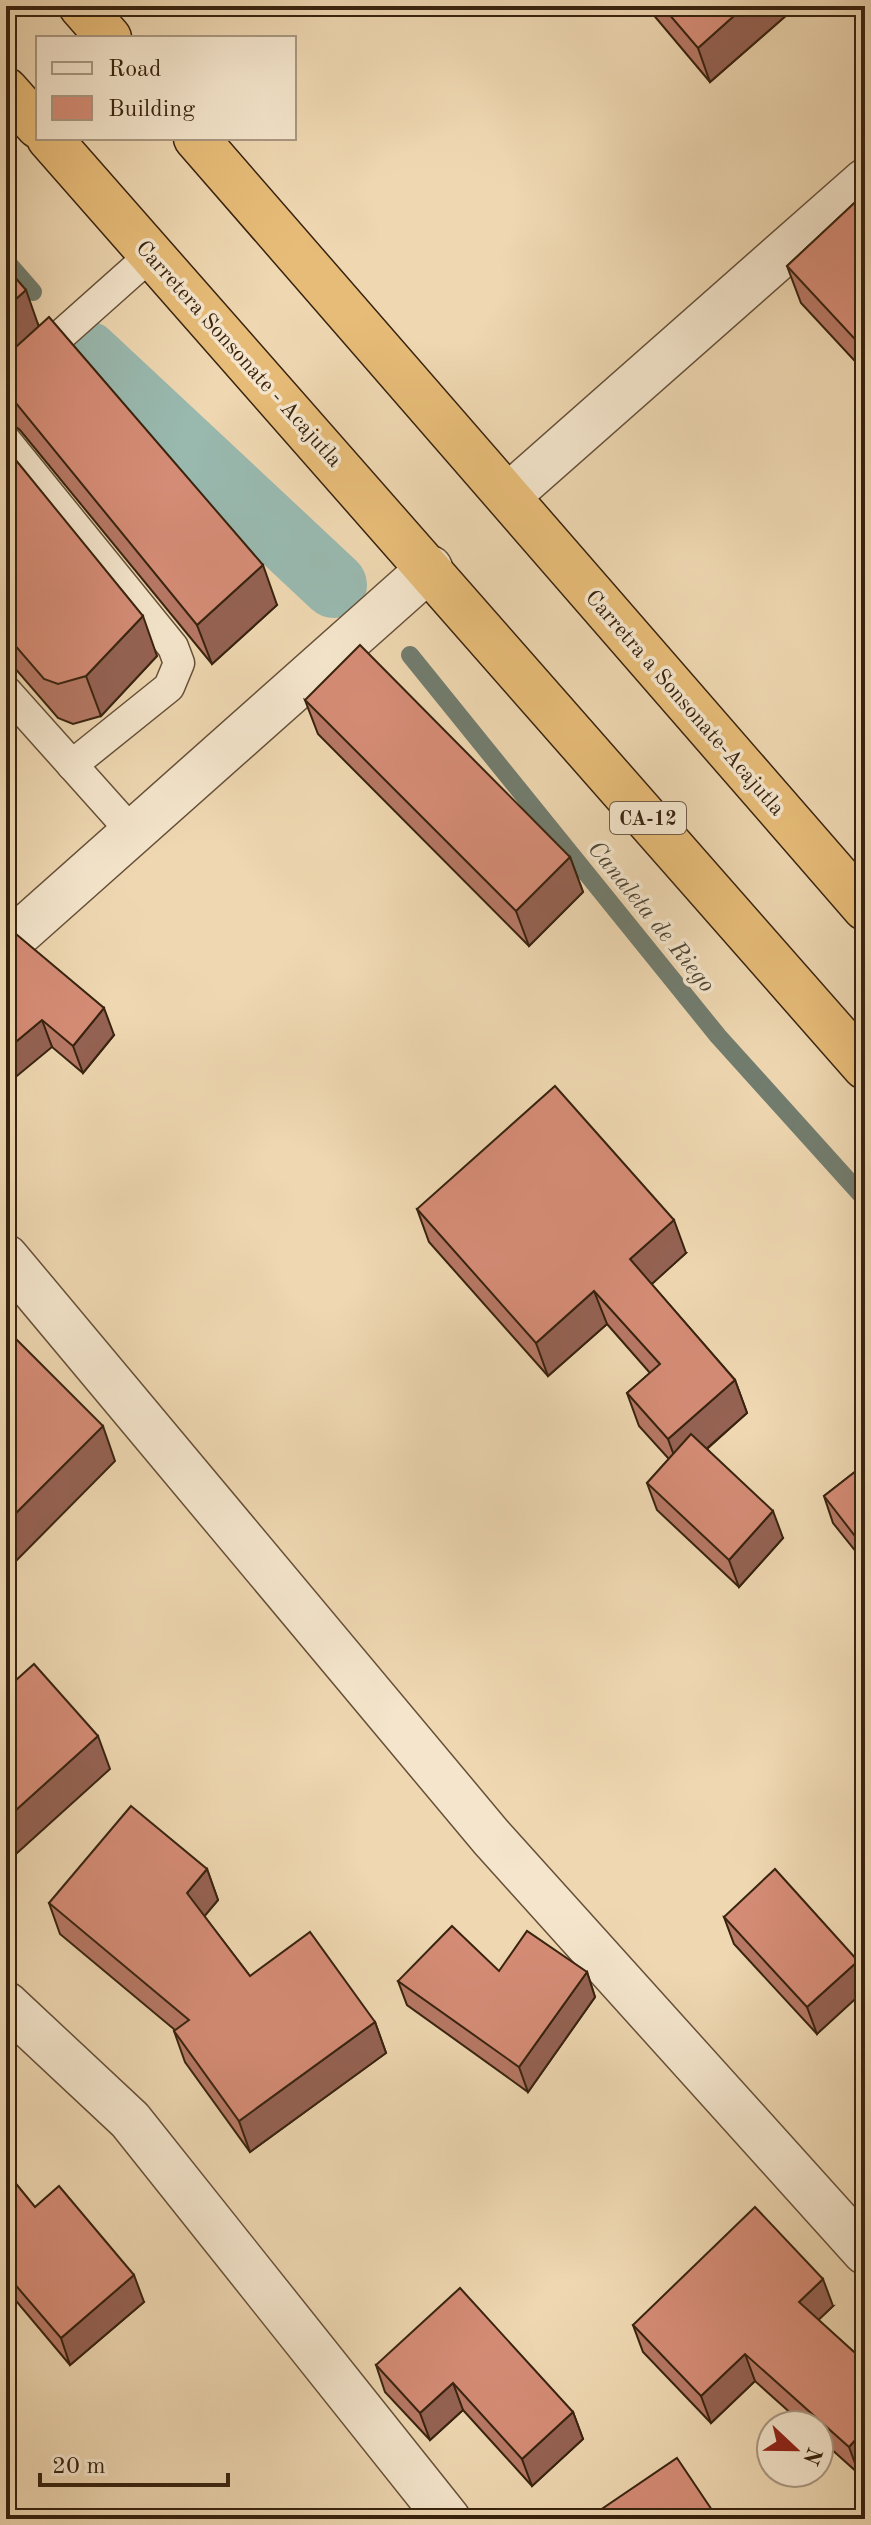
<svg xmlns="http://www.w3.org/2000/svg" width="871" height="2525" font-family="'Old Standard TT',serif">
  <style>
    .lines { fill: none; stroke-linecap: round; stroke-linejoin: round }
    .stream { stroke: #727d6f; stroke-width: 18 }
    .canal { stroke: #99b9af; stroke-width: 66 }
    .lane-casing { stroke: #665038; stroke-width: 33 }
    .street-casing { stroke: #665038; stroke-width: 47 }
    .highway-casing { stroke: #38230f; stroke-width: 47 }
    .lane { stroke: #f4e5cc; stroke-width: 30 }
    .street { stroke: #f4e5cc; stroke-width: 44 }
    .highway { stroke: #e7bc78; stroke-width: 44 }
    .wall { fill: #b77865; stroke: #38230f; stroke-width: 2 }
    .shaded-wall { fill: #956253; stroke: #38230f; stroke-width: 2 }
    .building { fill: #d58c76; stroke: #38230f; stroke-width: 2 }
    .labels { text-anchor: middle; stroke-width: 7; stroke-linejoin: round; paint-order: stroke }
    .shield { fill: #f4e5cc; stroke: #705d48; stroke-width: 2 }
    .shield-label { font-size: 20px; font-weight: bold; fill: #38230f }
    .street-label { font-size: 22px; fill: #38230f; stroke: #f4e5cc }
    .water-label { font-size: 24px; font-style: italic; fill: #504837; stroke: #f4e5cc }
  </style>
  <rect width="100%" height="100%" fill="#eed7b1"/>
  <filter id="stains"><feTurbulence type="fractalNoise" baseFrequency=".0025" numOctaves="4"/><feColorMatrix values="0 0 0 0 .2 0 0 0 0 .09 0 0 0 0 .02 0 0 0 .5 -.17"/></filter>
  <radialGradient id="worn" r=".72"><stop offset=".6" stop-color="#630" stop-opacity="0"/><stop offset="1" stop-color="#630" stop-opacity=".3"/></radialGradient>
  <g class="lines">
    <g class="stream">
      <polyline points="6,261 33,292"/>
      <polyline points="410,655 718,1036 865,1199"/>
    </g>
    <polyline class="canal" points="87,354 334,585"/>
    <defs>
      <g id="lane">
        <polyline points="6,384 152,254"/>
        <polyline points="6,441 173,647 179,663 169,687 72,765"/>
        <polyline points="6,691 133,833"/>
      </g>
      <g id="street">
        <polyline points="508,496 865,181"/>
        <polyline points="6,945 430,568"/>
        <polyline points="6,1257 491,1837 865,2252"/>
        <polyline points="6,2004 130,2120 448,2519"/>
      </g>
      <g id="highway">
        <polyline points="81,6 109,38"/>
        <polyline points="6,90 38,126"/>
        <polyline points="49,138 865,1067"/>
        <polyline points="196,138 865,908"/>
      </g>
    </defs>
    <use href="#lane" class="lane-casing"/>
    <use href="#street" class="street-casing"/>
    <use href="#highway" class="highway-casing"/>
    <use href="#lane" class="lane"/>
    <use href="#street" class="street"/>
    <use href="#highway" class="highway"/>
  </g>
  <g class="wall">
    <polygon points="646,6 797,6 710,82"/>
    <polygon points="865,193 865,372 801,303 787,266"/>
    <polygon points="6,267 39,326 277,605 212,664 20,430 12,424 6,425"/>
    <polygon points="6,448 157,656 101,716 73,724 58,718 6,658"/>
    <polygon points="305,700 570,857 583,892 529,946 318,734"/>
    <polygon points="6,940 114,1035 83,1073 52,1047"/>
    <polygon points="417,1209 686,1253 651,1284 735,1380 747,1413 707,1449 783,1538 739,1587 657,1510 647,1483 669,1459 639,1426 627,1393 650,1373 607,1324 548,1376 429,1242"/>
    <polygon points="865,1464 865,1563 833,1523 824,1496"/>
    <polygon points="207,1869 218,1900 204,1916 250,1976 375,2022 386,2053 250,2152 185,2062 174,2031 175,2030 60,1934 49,1903"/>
    <polygon points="724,1917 858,1961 817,2034 734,1944"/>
    <polygon points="499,1971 587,1972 595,1997 528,2092 407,2005 398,1981"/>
    <polygon points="6,2186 35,2207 144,2302 70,2365 6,2289"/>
    <polygon points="833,2306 818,2320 865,2362 865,2467 859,2474 819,2438 819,2425 804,2425 755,2381 711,2423 643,2352 633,2325"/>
    <polygon points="376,2365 573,2412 583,2439 532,2486 463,2410 430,2440 385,2392"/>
  </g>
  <g class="shaded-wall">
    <polygon points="745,6 797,6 710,82 698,48"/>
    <polygon points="26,290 40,330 6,360 6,308"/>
    <polygon points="263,565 277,605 212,664 197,625"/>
    <polygon points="143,616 157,656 101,716 86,676"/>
    <polygon points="570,857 583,892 529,946 516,911"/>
    <polygon points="104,1008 114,1035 83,1073 73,1046"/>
    <polygon points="42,1020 52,1047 6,1085 6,1050"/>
    <polygon points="674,1220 686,1253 642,1293 630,1259"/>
    <polygon points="594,1291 607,1324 548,1376 536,1343"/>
    <polygon points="735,1380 747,1413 680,1472 668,1439"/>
    <polygon points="103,1426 115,1461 6,1571 6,1523"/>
    <polygon points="773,1511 783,1538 739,1587 729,1560"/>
    <polygon points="98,1736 110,1769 6,1863 6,1819"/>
    <polygon points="207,1869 218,1900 198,1924 187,1893"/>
    <polygon points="858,1961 865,1980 865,1990 817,2034 807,2007"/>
    <polygon points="587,1972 595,1997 528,2092 519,2067"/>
    <polygon points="375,2022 386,2053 250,2152 239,2121"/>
    <polygon points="134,2275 144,2302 70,2365 61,2338"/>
    <polygon points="823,2279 833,2306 809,2329 799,2302"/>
    <polygon points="745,2354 755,2381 711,2423 701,2396"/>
    <polygon points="453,2383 463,2410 430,2440 420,2413"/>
    <polygon points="573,2412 583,2439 532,2486 522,2459"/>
    <polygon points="865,2429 865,2467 859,2474 849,2447"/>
  </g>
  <g class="building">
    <polygon points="662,6 745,6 698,48"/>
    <polygon points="865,193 865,350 787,266"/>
    <polygon points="6,267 26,290 6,308"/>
    <polygon points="49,317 263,565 197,625 6,391 6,356"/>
    <polygon points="6,448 143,616 86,676 58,684 44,679 6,635"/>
    <polygon points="360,645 570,857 516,911 305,700"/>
    <polygon points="16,934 104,1008 73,1046 42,1020 6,1050 6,940"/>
    <polygon points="555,1086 674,1220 630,1259 735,1380 668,1439 627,1393 660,1364 594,1291 536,1343 417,1209"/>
    <polygon points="6,1329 103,1426 6,1523"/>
    <polygon points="691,1434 773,1511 729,1560 647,1483"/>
    <polygon points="865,1464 865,1549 824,1496"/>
    <polygon points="34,1664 98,1736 6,1819 6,1689"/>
    <polygon points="131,1806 207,1869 187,1893 250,1976 310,1932 375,2022 239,2121 174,2031 189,2020 49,1903"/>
    <polygon points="775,1869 858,1961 807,2007 724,1917"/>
    <polygon points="452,1926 499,1971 527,1931 587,1972 519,2067 398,1981"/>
    <polygon points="13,2180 35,2207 59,2186 134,2275 61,2338 6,2274 6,2186"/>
    <polygon points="755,2207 823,2279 799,2302 865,2362 865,2429 849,2447 745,2354 701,2396 633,2325"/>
    <polygon points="460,2288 573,2412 522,2459 453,2383 420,2413 376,2365"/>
    <polygon points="677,2458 718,2519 587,2519"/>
    <polygon points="305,2514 310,2519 299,2519"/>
  </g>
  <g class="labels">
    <rect class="shield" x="610" y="802" width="76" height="32" rx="6"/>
    <g class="shield-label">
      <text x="648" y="825">CA-12</text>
    </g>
    <g class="street-label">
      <text transform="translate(240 353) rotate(48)" y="8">Carretera Sonsonate - Acajutla</text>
      <text transform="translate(686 702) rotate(49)" y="8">Carretra a Sonsonate-Acajutla</text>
    </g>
    <g class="water-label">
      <text transform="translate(652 916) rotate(51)" y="8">Canaleta de Riego</text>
    </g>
  </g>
  <rect width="871" height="2525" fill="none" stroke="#eed7b1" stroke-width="32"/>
  <rect x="8" y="8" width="855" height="2509" fill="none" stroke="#38230f" stroke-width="4"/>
  <rect x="16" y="16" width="839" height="2493" fill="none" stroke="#38230f" stroke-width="2"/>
  <rect x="36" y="36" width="260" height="104" fill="#f4e5cc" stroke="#a99780" stroke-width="2"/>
  <rect x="52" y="62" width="40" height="12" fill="#f4e5cc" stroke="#a99780" stroke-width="2"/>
  <text x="108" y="76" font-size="24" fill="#38230f">Road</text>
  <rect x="52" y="96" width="40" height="24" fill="#d58c76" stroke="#a99780" stroke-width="2"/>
  <text x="108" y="116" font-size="24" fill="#38230f">Building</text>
  <g transform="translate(795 2449) rotate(112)"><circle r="38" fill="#f4e5cc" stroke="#a99780" stroke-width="2"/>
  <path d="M0-6L14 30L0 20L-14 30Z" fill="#8f2418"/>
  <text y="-12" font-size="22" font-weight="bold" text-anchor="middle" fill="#38230f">N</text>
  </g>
  <path d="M40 2473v12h188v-12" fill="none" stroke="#38230f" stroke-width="4"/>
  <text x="52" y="2473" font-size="24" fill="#38230f" stroke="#f4e5cc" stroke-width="6" paint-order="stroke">20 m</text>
  <rect width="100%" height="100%" filter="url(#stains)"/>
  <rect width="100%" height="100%" fill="url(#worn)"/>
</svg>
